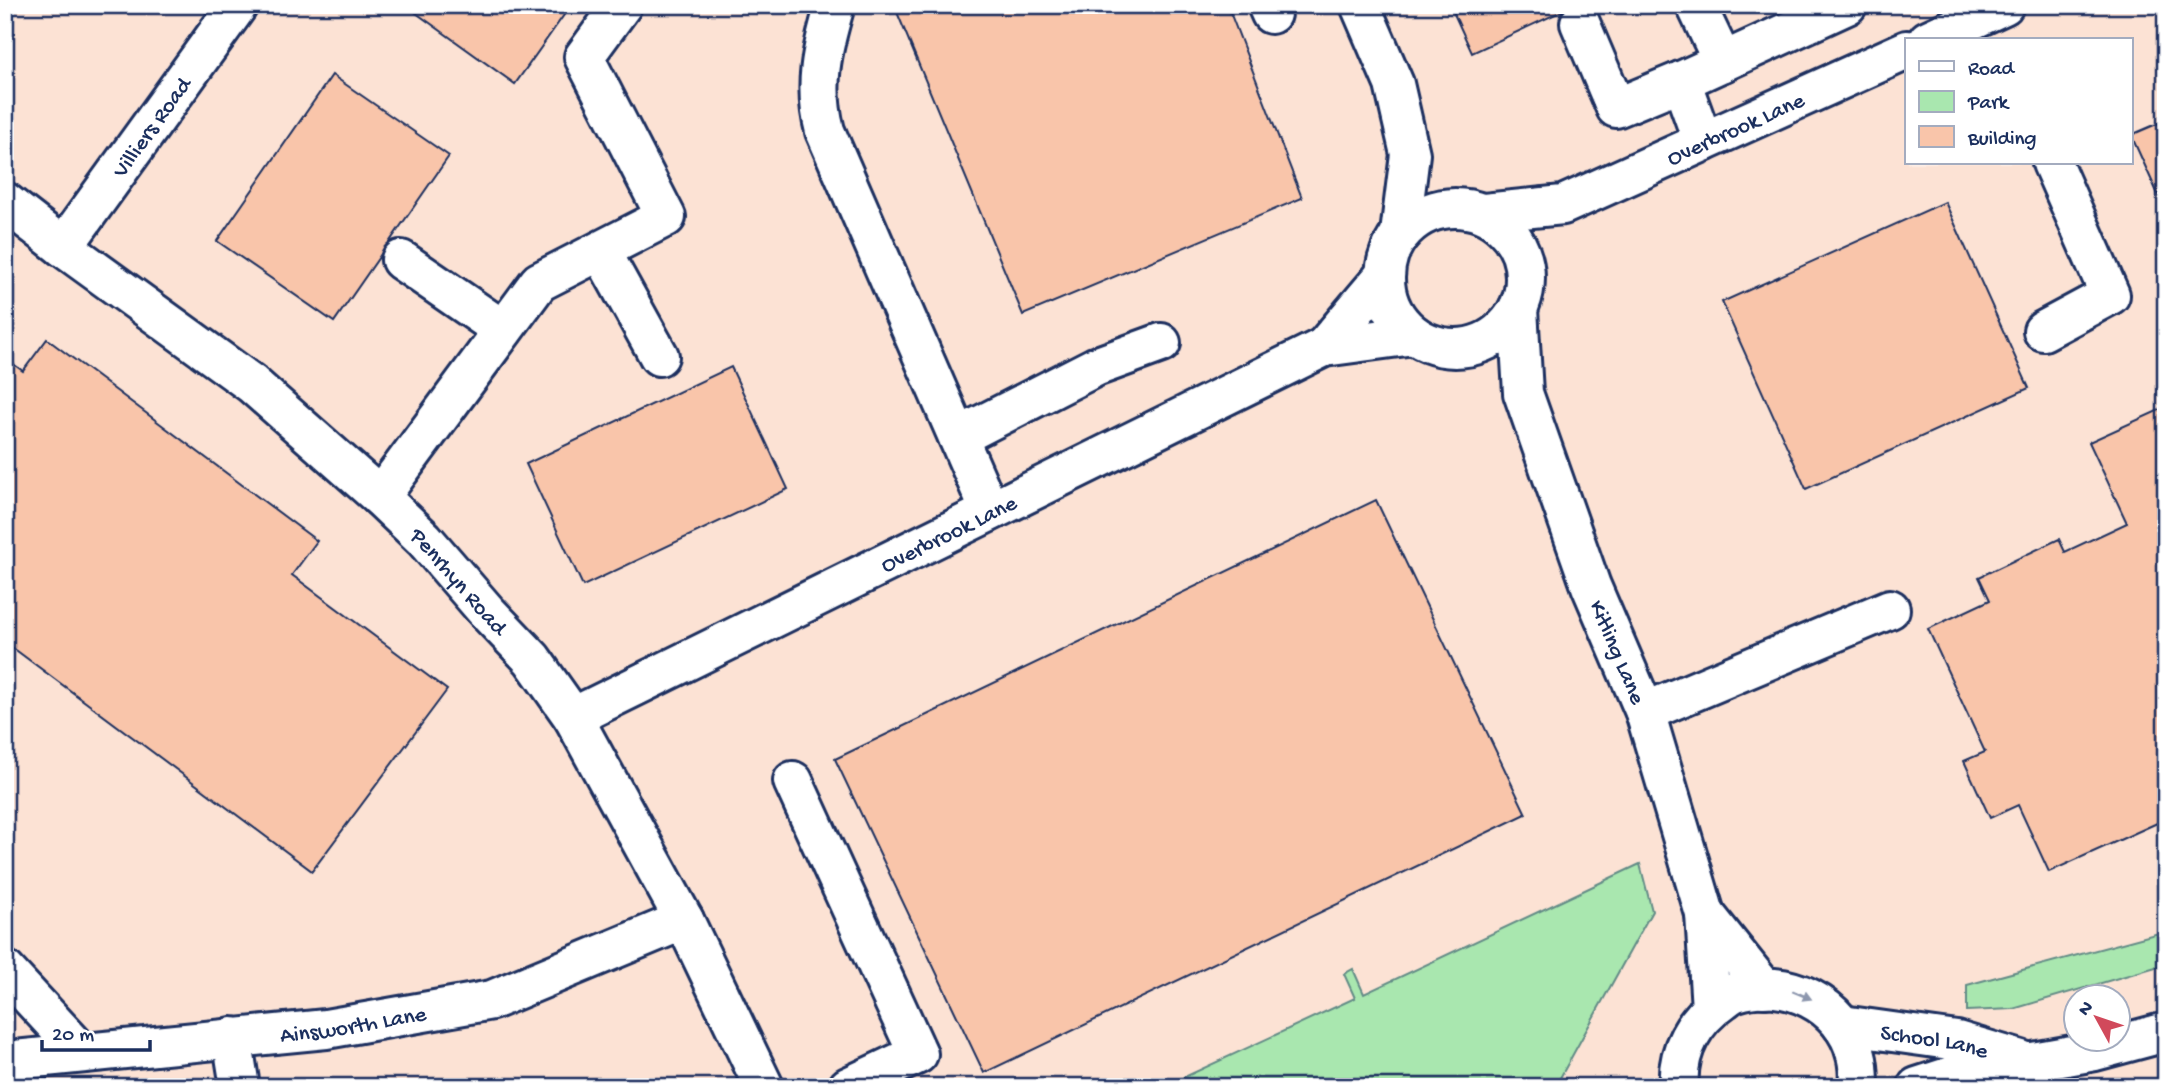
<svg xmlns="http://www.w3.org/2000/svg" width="2171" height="1092" font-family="'Gochi Hand',sans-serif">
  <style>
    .built { fill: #fce2d4; fill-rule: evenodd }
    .green { fill: #a9e7af; stroke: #628b86; stroke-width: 2 }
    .building { fill: #f9c5aa; stroke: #1b2f5e; stroke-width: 2 }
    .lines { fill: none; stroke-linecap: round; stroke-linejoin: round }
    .minor-casing { stroke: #1b2f5e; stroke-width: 44 }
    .major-casing { stroke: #1b2f5e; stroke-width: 44 }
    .minor { stroke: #fff; stroke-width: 38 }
    .major { stroke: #fff; stroke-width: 38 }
    .oneway { fill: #8d97ae }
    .labels { text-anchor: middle; stroke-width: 5; stroke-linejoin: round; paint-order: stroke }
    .street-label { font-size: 23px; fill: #1b2f5e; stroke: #fff }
  </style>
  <rect width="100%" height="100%" fill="#fdeee6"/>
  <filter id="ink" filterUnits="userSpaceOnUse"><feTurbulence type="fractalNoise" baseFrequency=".0143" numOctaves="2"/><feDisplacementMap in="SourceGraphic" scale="14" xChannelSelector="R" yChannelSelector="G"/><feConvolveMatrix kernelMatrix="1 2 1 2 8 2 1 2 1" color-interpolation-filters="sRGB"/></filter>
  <g filter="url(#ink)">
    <path class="built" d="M5,5h2161v1082h-2161zM1907,40h224v123h-224zM2076,998h42v42h-42z"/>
    <g class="green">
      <polygon points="1640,864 1652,911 1555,1087 1163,1087 1355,998 1344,974 1353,969 1364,994"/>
      <polygon points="2166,931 2166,964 2013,1009 1967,1011 1967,985"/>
    </g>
    <g class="building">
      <polygon points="405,5 571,5 515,84"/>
      <polygon points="894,5 1231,5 1228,7 1302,198 1023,315"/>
      <polygon points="1450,5 1575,5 1472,53"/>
      <polygon points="332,75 449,156 334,322 217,241"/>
      <polygon points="2166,120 2166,212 2131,135"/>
      <polygon points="1945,202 2029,388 1806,489 1722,302"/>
      <polygon points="47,339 317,541 292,575 447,690 312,871 5,642 5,358 23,371"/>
      <polygon points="731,367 788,489 583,586 526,464"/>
      <polygon points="2166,407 2166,819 2049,872 2018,805 1990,818 1964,761 1985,752 1928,629 1990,600 1979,577 2059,539 2065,552 2127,523 2089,442"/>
      <polygon points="1376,500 1526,814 984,1073 835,759"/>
    </g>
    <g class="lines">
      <defs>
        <g id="minor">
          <path d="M835,5c-13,44 -22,81 -10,126l165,380"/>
          <polyline points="1267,5 1271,14"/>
          <polyline points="1360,5 1394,84 1410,154 1400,234"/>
          <polyline points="1696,5 1723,62"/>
          <polyline points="1580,23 1616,108 1681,81 1847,5"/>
          <polyline points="1928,40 2004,5"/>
          <polyline points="1681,81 1703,142"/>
          <path id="s1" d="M5,202l58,45 189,137 128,113 44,42 63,73 45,47 41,58 111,203 80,167"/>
          <circle cx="1455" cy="278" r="70"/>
          <path id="s2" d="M1484,213l79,-8 344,-155"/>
          <path id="s3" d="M63,247l175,-242"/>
          <polyline points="601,251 659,356"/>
          <polyline points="401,260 503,330"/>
          <path id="s4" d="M1518,309l5,84 68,193 54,126 60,202 6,95"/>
          <polyline points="2043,331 2110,295 2052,163"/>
          <polyline points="1324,347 1384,276"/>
          <polyline points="958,437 1095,367 1161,343"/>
          <polyline points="380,497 539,282 666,217 584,57 622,5"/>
          <polyline points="1645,712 1890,609"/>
          <path id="s5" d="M573,717l751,-370 90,-12"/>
          <polyline points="793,781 918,1054 848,1087"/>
          <polyline points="1705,914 1764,988"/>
          <polyline points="5,970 82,1053"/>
          <polyline points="232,1037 240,1087"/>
          <path id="s6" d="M5,1061l321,-32 166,-29 192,-80"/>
        </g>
        <g id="major">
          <path id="s7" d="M1842,1025l115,16 64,19"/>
          <path d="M1679,1087c-3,-36 15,-67 44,-87 4,-3 9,-7 13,-8 49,-16 108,12 120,63 3,10 3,22 3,32"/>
          <polyline points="1917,1087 1948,1077 2095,1051 2166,1032"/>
        </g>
      </defs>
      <use href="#minor" class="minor-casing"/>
      <use href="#major" class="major-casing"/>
      <use href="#minor" class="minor"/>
      <use href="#major" class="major"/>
    </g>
    <defs><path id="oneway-solid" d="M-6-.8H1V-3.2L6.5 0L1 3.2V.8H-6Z" transform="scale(1.75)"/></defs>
    <use class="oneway" href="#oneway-solid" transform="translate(1802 995) rotate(23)"/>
  </g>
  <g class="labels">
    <g class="street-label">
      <text dy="8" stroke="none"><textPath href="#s3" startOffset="149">Villiers Road</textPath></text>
      <text dy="8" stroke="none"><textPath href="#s2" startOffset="268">Overbrook Lane</textPath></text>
      <text dy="8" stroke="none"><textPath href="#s5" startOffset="418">Overbrook Lane</textPath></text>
      <text dy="8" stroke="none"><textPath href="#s1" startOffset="593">Penrhyn Road</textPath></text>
      <text dy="8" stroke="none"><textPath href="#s4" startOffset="360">Kitling Lane</textPath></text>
      <text dy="8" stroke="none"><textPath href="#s6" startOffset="350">Ainsworth Lane</textPath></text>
      <text dy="8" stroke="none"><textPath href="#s7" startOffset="94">School Lane</textPath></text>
    </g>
  </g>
  <rect width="2171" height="1092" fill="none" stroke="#fff" stroke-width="28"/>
  <rect x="14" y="14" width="2143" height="1064" fill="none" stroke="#1b2f5e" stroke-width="2.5" filter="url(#ink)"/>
  <rect x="1905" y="38" width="228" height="126" fill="#ffffff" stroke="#a4acbf" stroke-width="2"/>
  <rect x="1919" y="61" width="35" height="10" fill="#ffffff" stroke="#a4acbf" stroke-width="2"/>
  <text x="1968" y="74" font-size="21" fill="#1b2f5e">Road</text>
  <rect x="1919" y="91" width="35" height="21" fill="#a9e7af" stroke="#a4acbf" stroke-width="2"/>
  <text x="1968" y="108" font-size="21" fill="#1b2f5e">Park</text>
  <rect x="1919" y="126" width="35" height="21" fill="#f9c5aa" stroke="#a4acbf" stroke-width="2"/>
  <text x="1968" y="144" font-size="21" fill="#1b2f5e">Building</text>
  <g transform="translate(2097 1018) rotate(310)"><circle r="33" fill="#ffffff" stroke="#a4acbf" stroke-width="2"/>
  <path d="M0-5L12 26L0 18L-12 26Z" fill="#d1495b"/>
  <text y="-10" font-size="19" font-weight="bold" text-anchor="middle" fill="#1b2f5e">N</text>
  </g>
  <path d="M42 1040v10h108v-10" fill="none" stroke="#1b2f5e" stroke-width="3.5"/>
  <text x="52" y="1040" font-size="21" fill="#1b2f5e" stroke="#ffffff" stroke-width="5" paint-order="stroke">20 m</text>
</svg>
